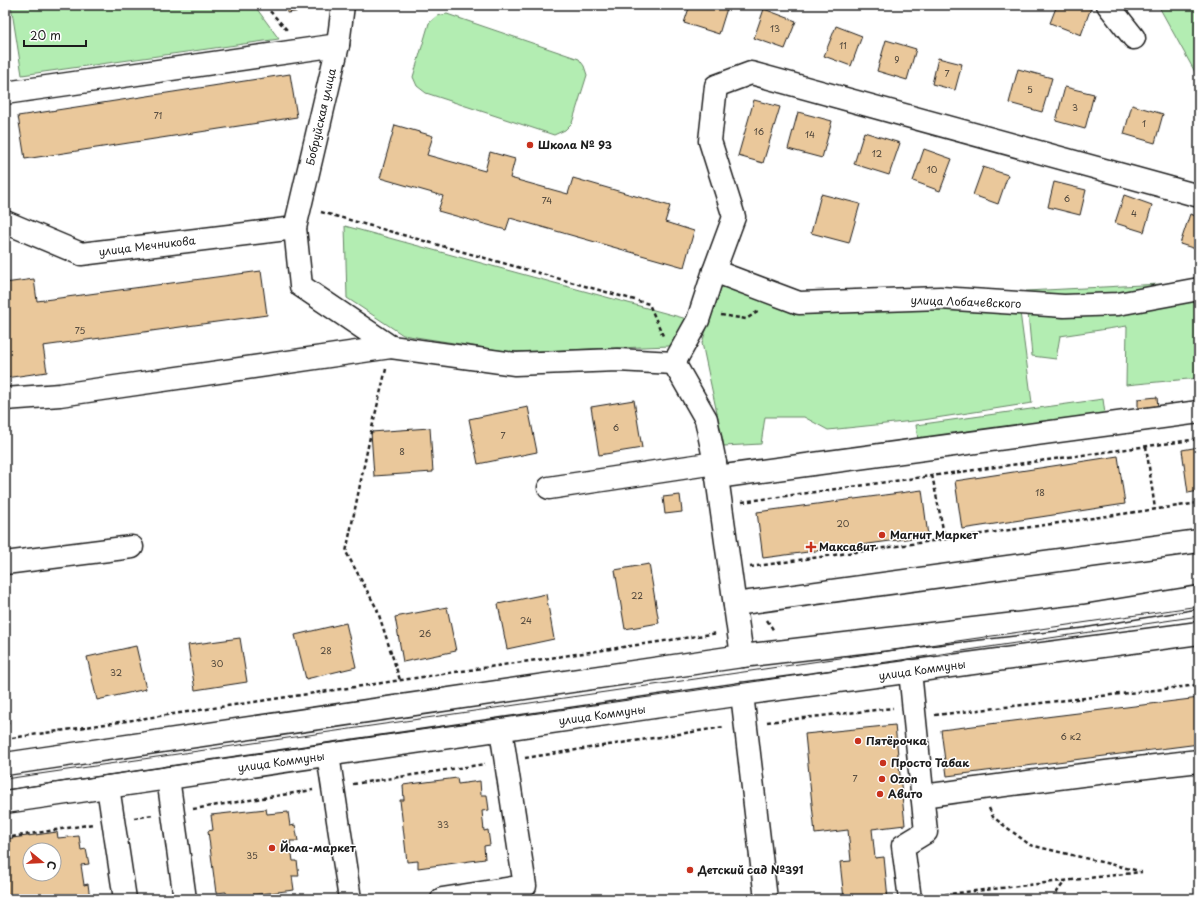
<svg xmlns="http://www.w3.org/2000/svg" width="1204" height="904" font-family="'Playpen Sans',sans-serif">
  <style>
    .green { fill: #b3edb2; stroke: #688467 }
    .building { fill: #eac89b; stroke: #1c1c1c; fill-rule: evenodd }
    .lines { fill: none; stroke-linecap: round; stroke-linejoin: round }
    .minor-casing { stroke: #1c1c1c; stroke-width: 25 }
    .path { stroke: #1c1c1c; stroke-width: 2.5; stroke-dasharray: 4 3; stroke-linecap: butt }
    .minor { stroke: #fff; stroke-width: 22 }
    .tram { stroke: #1c1c1c; stroke-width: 1 }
    .poi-dot { fill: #c8321e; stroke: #fff; stroke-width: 1.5 }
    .labels { text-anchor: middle; stroke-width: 3; stroke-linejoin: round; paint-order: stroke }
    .number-label { font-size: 9px; fill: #50473c }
    .street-label { font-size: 11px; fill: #1c1c1c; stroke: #fff }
    .poi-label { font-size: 11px; font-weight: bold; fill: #1c1c1c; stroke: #fff; text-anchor: start }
  </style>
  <rect width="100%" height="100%" fill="#fff"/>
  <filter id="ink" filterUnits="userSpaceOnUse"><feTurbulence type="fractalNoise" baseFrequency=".025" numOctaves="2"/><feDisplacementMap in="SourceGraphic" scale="8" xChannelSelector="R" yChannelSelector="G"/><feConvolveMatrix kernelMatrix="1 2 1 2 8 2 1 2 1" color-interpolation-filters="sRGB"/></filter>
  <g filter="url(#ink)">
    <g class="green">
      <polygon points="11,5 254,5 279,39 22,75"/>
      <polygon points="1158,5 1199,5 1199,75 1195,72"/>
      <polygon points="447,14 579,59 584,66 587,75 572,123 565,130 554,135 426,93 417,86 413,77 429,23 437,16"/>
      <polygon points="345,226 687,319 670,346 511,352 403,335 347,298"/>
      <polygon points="722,280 795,309 934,306 1020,312 1032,403 923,420 828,430 804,417 765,417 761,444 724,446 702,343"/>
      <polygon points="1199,282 1199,378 1126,385 1127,326 1060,336 1056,359 1032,356 1026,291"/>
      <polygon points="1103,399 1105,414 918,440 916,425"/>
    </g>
    <g class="building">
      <polygon points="286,5 329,5 329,7 287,13"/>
      <polygon points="690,5 728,5 719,34 684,23"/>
      <polygon points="1057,5 1092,5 1081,35 1050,23"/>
      <polygon points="764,9 796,21 785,49 754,38"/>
      <polygon points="836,26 862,36 851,66 824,56"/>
      <polygon points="886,40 916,49 907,80 877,71"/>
      <polygon points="938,58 962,64 955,90 932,84"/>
      <polygon points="1018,69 1052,78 1042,112 1009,103"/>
      <polygon points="290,74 297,117 25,159 18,116"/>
      <polygon points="1065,87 1094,94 1085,129 1056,121"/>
      <polygon points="754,100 780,107 763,163 738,156"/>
      <polygon points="1132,105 1163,114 1155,143 1124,134"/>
      <polygon points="798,112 832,121 822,158 788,149"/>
      <polygon points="395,125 433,136 427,155 485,171 490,152 515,159 510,178 568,194 573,178 670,206 665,222 694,231 684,267 510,218 506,230 438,211 443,196 380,178"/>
      <polygon points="864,132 900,143 889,175 854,164"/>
      <polygon points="924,149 952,159 940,191 913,181"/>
      <polygon points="983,167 1008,175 998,204 973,195"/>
      <polygon points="1054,182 1086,190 1080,215 1048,207"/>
      <polygon points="821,194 860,204 849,243 811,233"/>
      <polygon points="1124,195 1152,205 1144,232 1115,223"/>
      <polygon points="1190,214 1199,217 1199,250 1180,244"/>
      <polygon points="261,271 267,315 43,346 47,372 5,378 5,283 34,279 37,301"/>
      <polygon points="1157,397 1158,408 1138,410 1138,399"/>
      <polygon points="634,400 642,448 599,455 591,407"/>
      <polygon points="528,407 537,452 478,464 469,419"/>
      <polygon points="430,428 433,472 374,476 371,432"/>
      <polygon points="1199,447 1199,491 1188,493 1182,450"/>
      <polygon points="1118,456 1125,504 962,529 955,481"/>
      <polygon points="922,490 928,536 763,558 757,512"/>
      <polygon points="680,495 682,512 665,514 663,497"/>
      <polygon points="649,564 659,623 625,629 615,570"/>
      <polygon points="546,594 554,639 507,649 498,604"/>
      <polygon points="447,607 456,651 403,662 395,617"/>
      <polygon points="346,623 356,667 306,679 295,635"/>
      <polygon points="240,638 247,682 195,690 188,645"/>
      <polygon points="136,646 146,689 97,700 87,657"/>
      <polygon points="1199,698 1199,744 947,776 941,730"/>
      <polygon points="5,704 9,724 5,725"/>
      <polygon points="895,725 905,825 872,829 875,858 884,857 888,899 844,899 840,862 851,861 848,830 815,834 805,734"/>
      <polygon points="457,778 458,784 480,781 481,795 487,795 489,810 482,811 484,831 488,830 490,845 484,846 485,859 418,868 418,861 407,862 400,800 404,800 403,785"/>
      <polygon points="266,809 267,814 288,812 290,826 295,825 298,841 290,841 293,861 297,861 299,876 292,876 294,890 227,898 226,892 216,893 208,831 213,830 211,815"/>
      <path d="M57,832l1,6 21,-2 2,14 5,-1 3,15 -8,1 3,20 4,-1 2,15h-85v-60zM30,850h24v24h-24z"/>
    </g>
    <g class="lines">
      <defs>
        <g id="minor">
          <polyline points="343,5 338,45 295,228 301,286 391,347"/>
          <polyline points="1108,5 1134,38"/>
          <polyline points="5,93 338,45"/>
          <polyline points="5,222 81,254 295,228"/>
          <polyline points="714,271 799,303 940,298 1064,306 1118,304 1199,289"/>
          <polyline points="674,363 698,320 714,271 734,217 710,141 716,86 751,73 1199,196"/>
          <polyline points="674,363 706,419 715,463 742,656"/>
          <polyline points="5,399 60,395 391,347 515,364 617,360 674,363"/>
          <polyline points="717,477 1199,412"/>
          <polyline points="549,488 715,463"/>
          <polyline points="5,563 132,547"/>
          <polyline points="735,604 1199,541"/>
          <polyline points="910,671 926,832 903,846 910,899"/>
          <polyline points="742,694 766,899"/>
          <polyline points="328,755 350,899"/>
          <polyline points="5,764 742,656 1084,616 1199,597"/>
          <polyline points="168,778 185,899"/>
          <polyline points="108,787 125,899"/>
          <path d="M922,796c92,-12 184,-25 277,-35"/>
          <polyline points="5,802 742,694 1199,633"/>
          <polyline points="442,899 525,886 501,730"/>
        </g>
      </defs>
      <use href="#minor" class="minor-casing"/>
      <g class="path">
        <polyline points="268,5 268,9 288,31"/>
        <polyline points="321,212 649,304 664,338"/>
        <polyline points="721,315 746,319 759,311"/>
        <polyline points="386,369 371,432 346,552 377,609 400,680"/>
        <polyline points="1146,446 1155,509"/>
        <polyline points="932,475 945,539"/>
        <polyline points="742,502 1199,439"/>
        <polyline points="750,567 1199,503"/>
        <polyline points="767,620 774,631"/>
        <polyline points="935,715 1199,685"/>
        <polyline points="767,722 893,708"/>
        <polyline points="5,739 718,633"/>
        <polyline points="525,758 724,727"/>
        <polyline points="353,784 485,764"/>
        <polyline points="989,808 993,817 1030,845 1139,871"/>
        <polyline points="193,809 313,790"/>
        <polyline points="134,818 153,815"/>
        <polyline points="5,838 93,824"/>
        <polyline points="931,896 1142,872"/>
        <polyline points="1052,899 1065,881"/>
      </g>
      <use href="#minor" class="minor"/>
      <g class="tram">
        <polyline points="5,779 1199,606"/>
        <polyline points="5,790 684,692 1199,616"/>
      </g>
    </g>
  </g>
  <g class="poi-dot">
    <circle cx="530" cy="145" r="4"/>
    <circle cx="882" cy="535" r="4"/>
    <path d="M809 541h4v4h4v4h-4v4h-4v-4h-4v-4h4z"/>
    <circle cx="858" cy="741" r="4"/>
    <circle cx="883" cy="763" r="4"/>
    <circle cx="882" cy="779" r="4"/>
    <circle cx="880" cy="794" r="4"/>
    <circle cx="272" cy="848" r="4"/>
    <circle cx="690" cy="870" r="4"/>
  </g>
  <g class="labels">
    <g class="number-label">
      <text x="775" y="32">13</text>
      <text x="843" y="49">11</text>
      <text x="897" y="63">9</text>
      <text x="947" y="77">7</text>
      <text x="1030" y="93">5</text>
      <text x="1075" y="111">3</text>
      <text x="158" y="119">71</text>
      <text x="1144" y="127">1</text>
      <text x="759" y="135">16</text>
      <text x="810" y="138">14</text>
      <text x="877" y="157">12</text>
      <text x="932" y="173">10</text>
      <text x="1067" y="202">6</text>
      <text x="547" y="204">74</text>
      <text x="1134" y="217">4</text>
      <text x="80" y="334">75</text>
      <text x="616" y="431">6</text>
      <text x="503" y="439">7</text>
      <text x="402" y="455">8</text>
      <text x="1040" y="496">18</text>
      <text x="843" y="527">20</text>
      <text x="637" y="599">22</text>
      <text x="526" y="624">24</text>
      <text x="425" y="637">26</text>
      <text x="326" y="654">28</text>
      <text x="217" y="667">30</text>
      <text x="116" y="676">32</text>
      <text x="1071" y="740">6 к2</text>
      <text x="855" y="782">7</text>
      <text x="443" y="828">33</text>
      <text x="252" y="859">35</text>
    </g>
    <g class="street-label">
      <text transform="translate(321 117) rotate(-77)" y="4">Бобруйская улица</text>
      <text transform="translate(147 246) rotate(-7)" y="4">улица Мечникова</text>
      <text transform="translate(966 302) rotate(2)" y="4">улица Лобачевского</text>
      <text transform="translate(922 670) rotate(-8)" y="4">улица Коммуны</text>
      <text transform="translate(602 715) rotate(-8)" y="4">улица Коммуны</text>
      <text transform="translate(281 762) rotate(-8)" y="4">улица Коммуны</text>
    </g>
    <g class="poi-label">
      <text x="538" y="149">Школа № 93</text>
      <text x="890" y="539">Магнит Маркет</text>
      <text x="819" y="551">Максавит</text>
      <text x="866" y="745">Пятёрочка</text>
      <text x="891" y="767">Просто Табак</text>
      <text x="890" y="783">Ozon</text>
      <text x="888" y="798">Авито</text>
      <text x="280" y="852">Йола-маркет</text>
      <text x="698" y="874">Детский сад №391</text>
    </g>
  </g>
  <rect width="1204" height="904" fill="none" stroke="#fff" stroke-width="20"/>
  <rect x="10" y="10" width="1184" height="884" fill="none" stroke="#1c1c1c" stroke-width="1.5" filter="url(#ink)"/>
  <g transform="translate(42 862) rotate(108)"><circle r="19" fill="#ffffff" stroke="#a4a4a4"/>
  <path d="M0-3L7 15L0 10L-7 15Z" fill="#c8321e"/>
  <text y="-6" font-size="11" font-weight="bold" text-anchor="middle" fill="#1c1c1c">С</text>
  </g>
  <path d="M24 40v6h62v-6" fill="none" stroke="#1c1c1c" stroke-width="2"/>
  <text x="30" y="40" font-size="12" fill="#1c1c1c" stroke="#ffffff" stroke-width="3" paint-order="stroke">20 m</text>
</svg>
